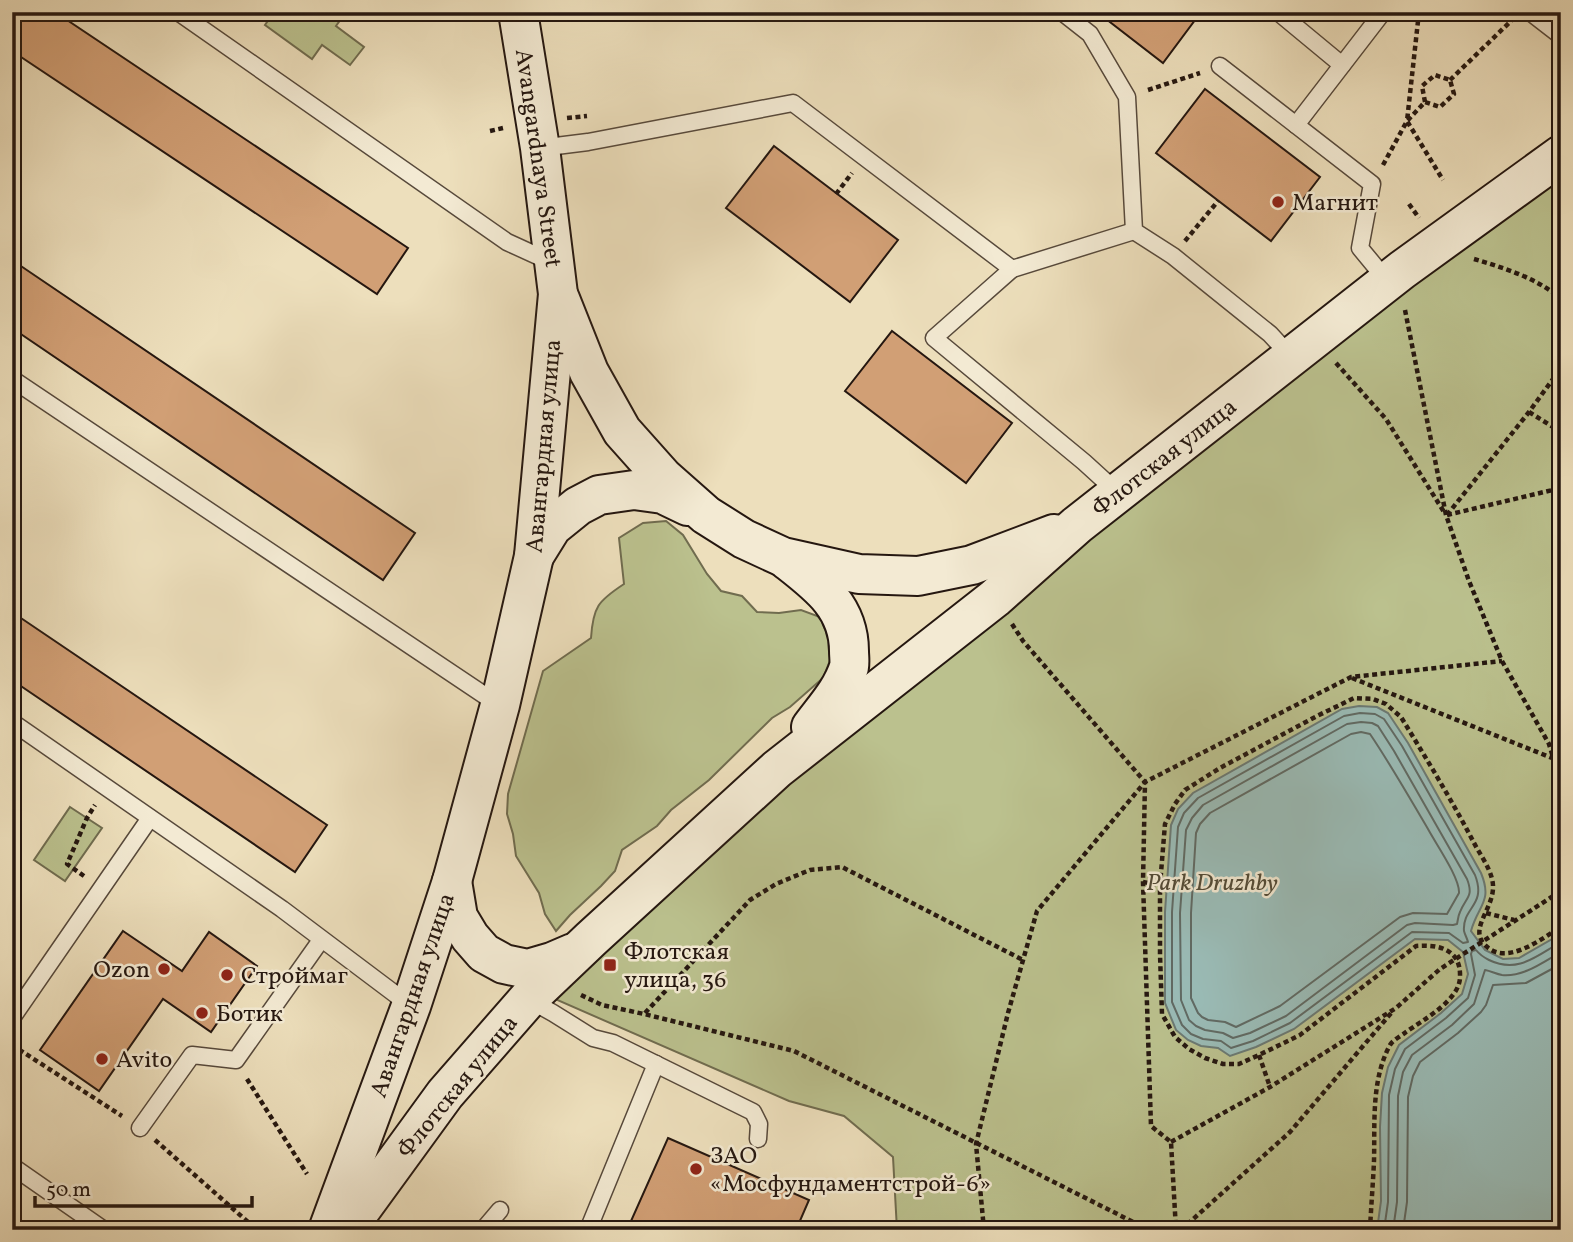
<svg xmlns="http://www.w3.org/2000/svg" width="1573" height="1242" font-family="Vollkorn,serif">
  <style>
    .green { fill: #bbc18e; stroke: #706c4f; stroke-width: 2 }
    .water { fill: #9abcb7; stroke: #6b7a74; stroke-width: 2 }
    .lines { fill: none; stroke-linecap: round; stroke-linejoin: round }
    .shore { stroke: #606a64; stroke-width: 2 }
    .building { fill: #d19f75; stroke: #251710; stroke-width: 2 }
    .lane-casing { stroke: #57493b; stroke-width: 19 }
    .secondary-casing { stroke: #251710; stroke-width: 42 }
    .path { stroke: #251710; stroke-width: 4.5; stroke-dasharray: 5 3.5; stroke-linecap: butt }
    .lane { stroke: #f3ead3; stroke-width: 16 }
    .secondary { stroke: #f3ead3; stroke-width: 38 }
    .poi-dot { fill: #8f2418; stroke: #f3ead3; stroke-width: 2.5 }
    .labels { text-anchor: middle; stroke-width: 5; stroke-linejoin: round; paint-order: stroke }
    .street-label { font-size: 24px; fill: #251710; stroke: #f3ead3 }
    .poi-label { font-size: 24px; fill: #251710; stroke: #f3ead3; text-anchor: start }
    .park-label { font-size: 24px; font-style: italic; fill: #524a36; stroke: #f3ead3 }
  </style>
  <rect width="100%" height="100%" fill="#eddfbc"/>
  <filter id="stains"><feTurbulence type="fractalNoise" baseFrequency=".00286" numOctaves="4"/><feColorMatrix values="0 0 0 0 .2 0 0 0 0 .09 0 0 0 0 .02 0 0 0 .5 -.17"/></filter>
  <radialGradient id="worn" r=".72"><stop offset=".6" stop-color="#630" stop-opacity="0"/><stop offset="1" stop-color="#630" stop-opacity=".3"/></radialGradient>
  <g class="green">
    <polygon points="274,12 346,12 336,26 364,47 350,65 322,45 312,59 265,25"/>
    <polygon points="1561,176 1561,1230 897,1230 893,1157 844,1116 789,1101 555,999 730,826 888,694 1448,258"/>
    <path d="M666,521l17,14 24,39 14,17 21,5 15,16 22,1 22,-3 19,7 8,20 3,21 -8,20 -33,29 -18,11 -63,62 -38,30 -14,16 -35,24 -7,21 -14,15 -31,29 -14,16 -11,-17 -6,-21 -23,-37 -3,-22 -6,-20 1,-20 35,-123 48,-33c2,-31 7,-37 33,-54l-5,-46 24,-15z"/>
    <polygon points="70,807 102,828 65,881 34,860"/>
  </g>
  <path class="water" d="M1359,706l18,1 11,6 20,30 73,130c12,29 -3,32 -10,58l14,19 18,9 16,-1 42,-24v296h-184l4,-29 -1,-74 2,-34 6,-26 11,-22 42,-32 21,-19 6,-20 -5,-22 -15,-12 -33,-1 -121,90 -38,18 -26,9 -12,-8 -17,-2 -13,-6 -12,-10 -11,-27v-91l6,-87 7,-16 15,-16 149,-84z"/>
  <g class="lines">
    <g class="shore">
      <path d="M1360,713l15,1 9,5 18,27 73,129c12,31 -13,32 -11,56 1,4 3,7 4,11l-5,1 -14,-10 -37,-1 -122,91 -37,18 -22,7 -10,-7 -18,-2 -12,-5 -9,-9 -10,-23v-90l6,-85 6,-14 14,-15 146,-82z"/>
      <path d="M1361,722l11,1 6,3 16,25 73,128c7,18 -1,18 -7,33 -2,4 -2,8 -3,12l-4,1 -38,-2 -8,2 -121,91 -36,17 -17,5 -10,-5 -18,-3 -9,-4 -7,-6 -8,-20 -1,-87 6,-83 6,-12 11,-13 144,-81z"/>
      <path d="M1361,732l9,2c21,31 39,63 58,95 8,15 32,49 31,64l-12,21 -34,-1 -13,4 -120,89 -44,21 -11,-5 -17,-2 -6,-3 -4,-4 -7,-15v-85l5,-80 4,-9 10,-11 141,-79z"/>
      <path d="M1384,1230l4,-28 1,-107 6,-26 10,-20 41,-31 22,-20 7,-23 -4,-21 1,-3 4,-1c4,5 7,7 13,10 29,14 47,-4 72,-18"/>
      <path d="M1393,1230l4,-28 1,-106 5,-24 9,-17 40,-30 22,-21 11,-34c6,1 11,4 17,5 22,2 41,-13 59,-23"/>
      <polyline points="1403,1230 1407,1202 1408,1097 1413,1076 1420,1062 1458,1033 1481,1012 1486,1005 1493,985 1526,983 1561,964"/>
    </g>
  </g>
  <g class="building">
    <polygon points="18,12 55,12 408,248 377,294 12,51 12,21"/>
    <polygon points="1097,12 1201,12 1163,63"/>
    <polygon points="1205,89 1320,177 1271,241 1156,153"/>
    <polygon points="774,146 898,240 850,302 726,208"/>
    <polygon points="12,260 415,533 383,580 12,328"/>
    <polygon points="892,331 1012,423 966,483 845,391"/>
    <polygon points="12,612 327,825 295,872 12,680"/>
    <polygon points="123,931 182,971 209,932 257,966 211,1032 163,999 99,1091 40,1050"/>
    <polygon points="668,1138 809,1200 796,1230 627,1230"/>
  </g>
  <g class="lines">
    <defs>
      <g id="lane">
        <polyline points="178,12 507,242 553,263"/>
        <polyline points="1062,12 1090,34 1127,97 1134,231 1173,256 1270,334 1291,357"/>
        <polyline points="1278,12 1342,65"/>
        <polyline points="1530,12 1561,36"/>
        <polyline points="1220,66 1372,184 1360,248 1388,282"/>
        <polyline points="1296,125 1383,12"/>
        <polyline points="540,148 588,142 793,103 1012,269 1134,231"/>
        <polyline points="1012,269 934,338 1084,462 1118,493"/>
        <polyline points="12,379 499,705"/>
        <polyline points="12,722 282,909 411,1006"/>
        <polyline points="528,999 553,1013 593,1038 613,1043 753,1112 759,1124 758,1139"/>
        <polyline points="12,1018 150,818"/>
        <polyline points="140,1128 192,1055 236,1060 321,940"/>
        <polyline points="12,1166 104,1230"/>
        <polyline points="483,1230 500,1210"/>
        <polyline points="588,1230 656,1064"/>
      </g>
      <g id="secondary">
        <polyline points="560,299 589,372 622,431 663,477 706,515 744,539 783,557 859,574 918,576 972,565 1054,534"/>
        <polyline points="534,556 552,527 578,506 599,495 634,490 663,494 688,506"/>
        <path d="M787,560c32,25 62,47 62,91 0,5 1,11 0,16 -7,23 -24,41 -38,60"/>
        <polyline points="452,881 458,917 470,937 484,953 504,964 528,969 552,962 573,953"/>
        <polyline points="328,1230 411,1006 452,881 500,705 534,556 558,294 540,148 518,12"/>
        <polyline points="346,1230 445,1094 528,999 591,939 777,769 995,598 1077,525 1402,270 1561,155"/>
      </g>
    </defs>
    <use href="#lane" class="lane-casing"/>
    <use href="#secondary" class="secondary-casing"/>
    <g class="path">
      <polyline points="1419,12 1407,121 1443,180"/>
      <polyline points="1450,80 1512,20"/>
      <polyline points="1148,90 1200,73"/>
      <polyline points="567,118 587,116"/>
      <polyline points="490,131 503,128"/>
      <polyline points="1383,165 1407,121 1425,102 1440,107 1454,94 1450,80 1435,75 1422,86 1425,102"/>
      <polyline points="836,194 852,173"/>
      <polyline points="1409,204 1419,218"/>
      <polyline points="1185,241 1218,201"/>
      <path d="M1474,259c30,9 63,19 87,40"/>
      <polyline points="1405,310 1446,515 1469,581 1502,661 1549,744 1561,784"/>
      <polyline points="1336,363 1386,419 1444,512"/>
      <polyline points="1529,412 1561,432"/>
      <polyline points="1447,515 1529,412 1561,368"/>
      <polyline points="1447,515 1561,488"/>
      <polyline points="1012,624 1023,641 1145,782 1143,882 1151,1126 1171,1142 1176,1230"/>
      <polyline points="1352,678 1552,758"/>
      <polyline points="84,876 67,864 87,818 95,805"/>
      <polyline points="1143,882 1160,885"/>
      <polyline points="1486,913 1514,920"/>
      <polyline points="581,995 602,1005 644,1014 794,1051 1149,1230"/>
      <polyline points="645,1013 750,900 776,884 810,870 842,867 1023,960"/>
      <polyline points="12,1045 122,1116"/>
      <polyline points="1259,1055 1270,1087"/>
      <polyline points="247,1079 307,1174"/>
      <polyline points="155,1140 257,1230"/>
      <polyline points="1171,1142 1270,1087 1396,1008 1440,969 1561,891"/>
      <polyline points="984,1230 976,1144 1008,1013 1037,911 1145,782 1351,677 1502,661"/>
      <polyline points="1181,1230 1290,1132 1392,1012"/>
      <path d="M1370,1230c1,-23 3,-46 4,-69 1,-38 -3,-81 16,-116 3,-5 11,-9 16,-13 17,-12 54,-32 54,-55 1,-27 -20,-33 -44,-31l-116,89 -41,20 -20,9h-16l-18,-6 -16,-9 -14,-12 -13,-23 -2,-60v-69l5,-61 10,-20 10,-14 35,-22 97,-52 37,-18 19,1 13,5 15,13c25,41 50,82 72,124 6,12 16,25 19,38 7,26 -24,47 -8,65 21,24 57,-5 77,-17"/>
    </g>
    <use href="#lane" class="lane"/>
    <use href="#secondary" class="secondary"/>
  </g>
  <g class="poi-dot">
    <circle cx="1278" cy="202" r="7"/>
    <rect x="603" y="958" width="14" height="14" rx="3.5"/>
    <circle cx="164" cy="969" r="7"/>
    <circle cx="227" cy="975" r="7"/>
    <circle cx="202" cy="1013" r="7"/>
    <circle cx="102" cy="1059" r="7"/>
    <circle cx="696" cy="1169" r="7"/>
  </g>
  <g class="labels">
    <g class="street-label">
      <text transform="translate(539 158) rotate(82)" y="8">Avangardnaya Street</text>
      <text transform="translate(543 446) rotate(-85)" y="8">Авангардная улица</text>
      <text transform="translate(1164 457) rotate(-38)" y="8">Флотская улица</text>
      <text transform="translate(412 995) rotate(-71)" y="8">Авангардная улица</text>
      <text transform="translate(457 1086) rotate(-51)" y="8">Флотская улица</text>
    </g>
    <g class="poi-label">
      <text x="1292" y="210">Магнит</text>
      <text x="624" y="959">Флотская<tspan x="624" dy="28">улица, 36</tspan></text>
      <text x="150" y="977" text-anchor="end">Ozon</text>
      <text x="241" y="983">Строймаг</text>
      <text x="216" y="1021">Ботик</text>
      <text x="116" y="1067">Avito</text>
      <text x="710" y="1163">ЗАО<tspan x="710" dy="28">«Мосфундаментстрой-6»</tspan></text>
    </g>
    <g class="park-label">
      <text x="1212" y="890">Park Druzhby</text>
    </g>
  </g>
  <rect width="1573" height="1242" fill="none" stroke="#eddfbc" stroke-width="42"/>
  <rect x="14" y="14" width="1545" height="1214" fill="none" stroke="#251710" stroke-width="3.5"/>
  <rect x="21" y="21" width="1531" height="1200" fill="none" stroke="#251710" stroke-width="2"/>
  <path d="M35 1196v10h217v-10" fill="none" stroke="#251710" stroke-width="3.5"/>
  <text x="46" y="1196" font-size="21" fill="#251710" stroke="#f3ead3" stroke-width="5" paint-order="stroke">50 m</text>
  <rect width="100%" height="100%" filter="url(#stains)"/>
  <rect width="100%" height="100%" fill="url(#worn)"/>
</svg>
